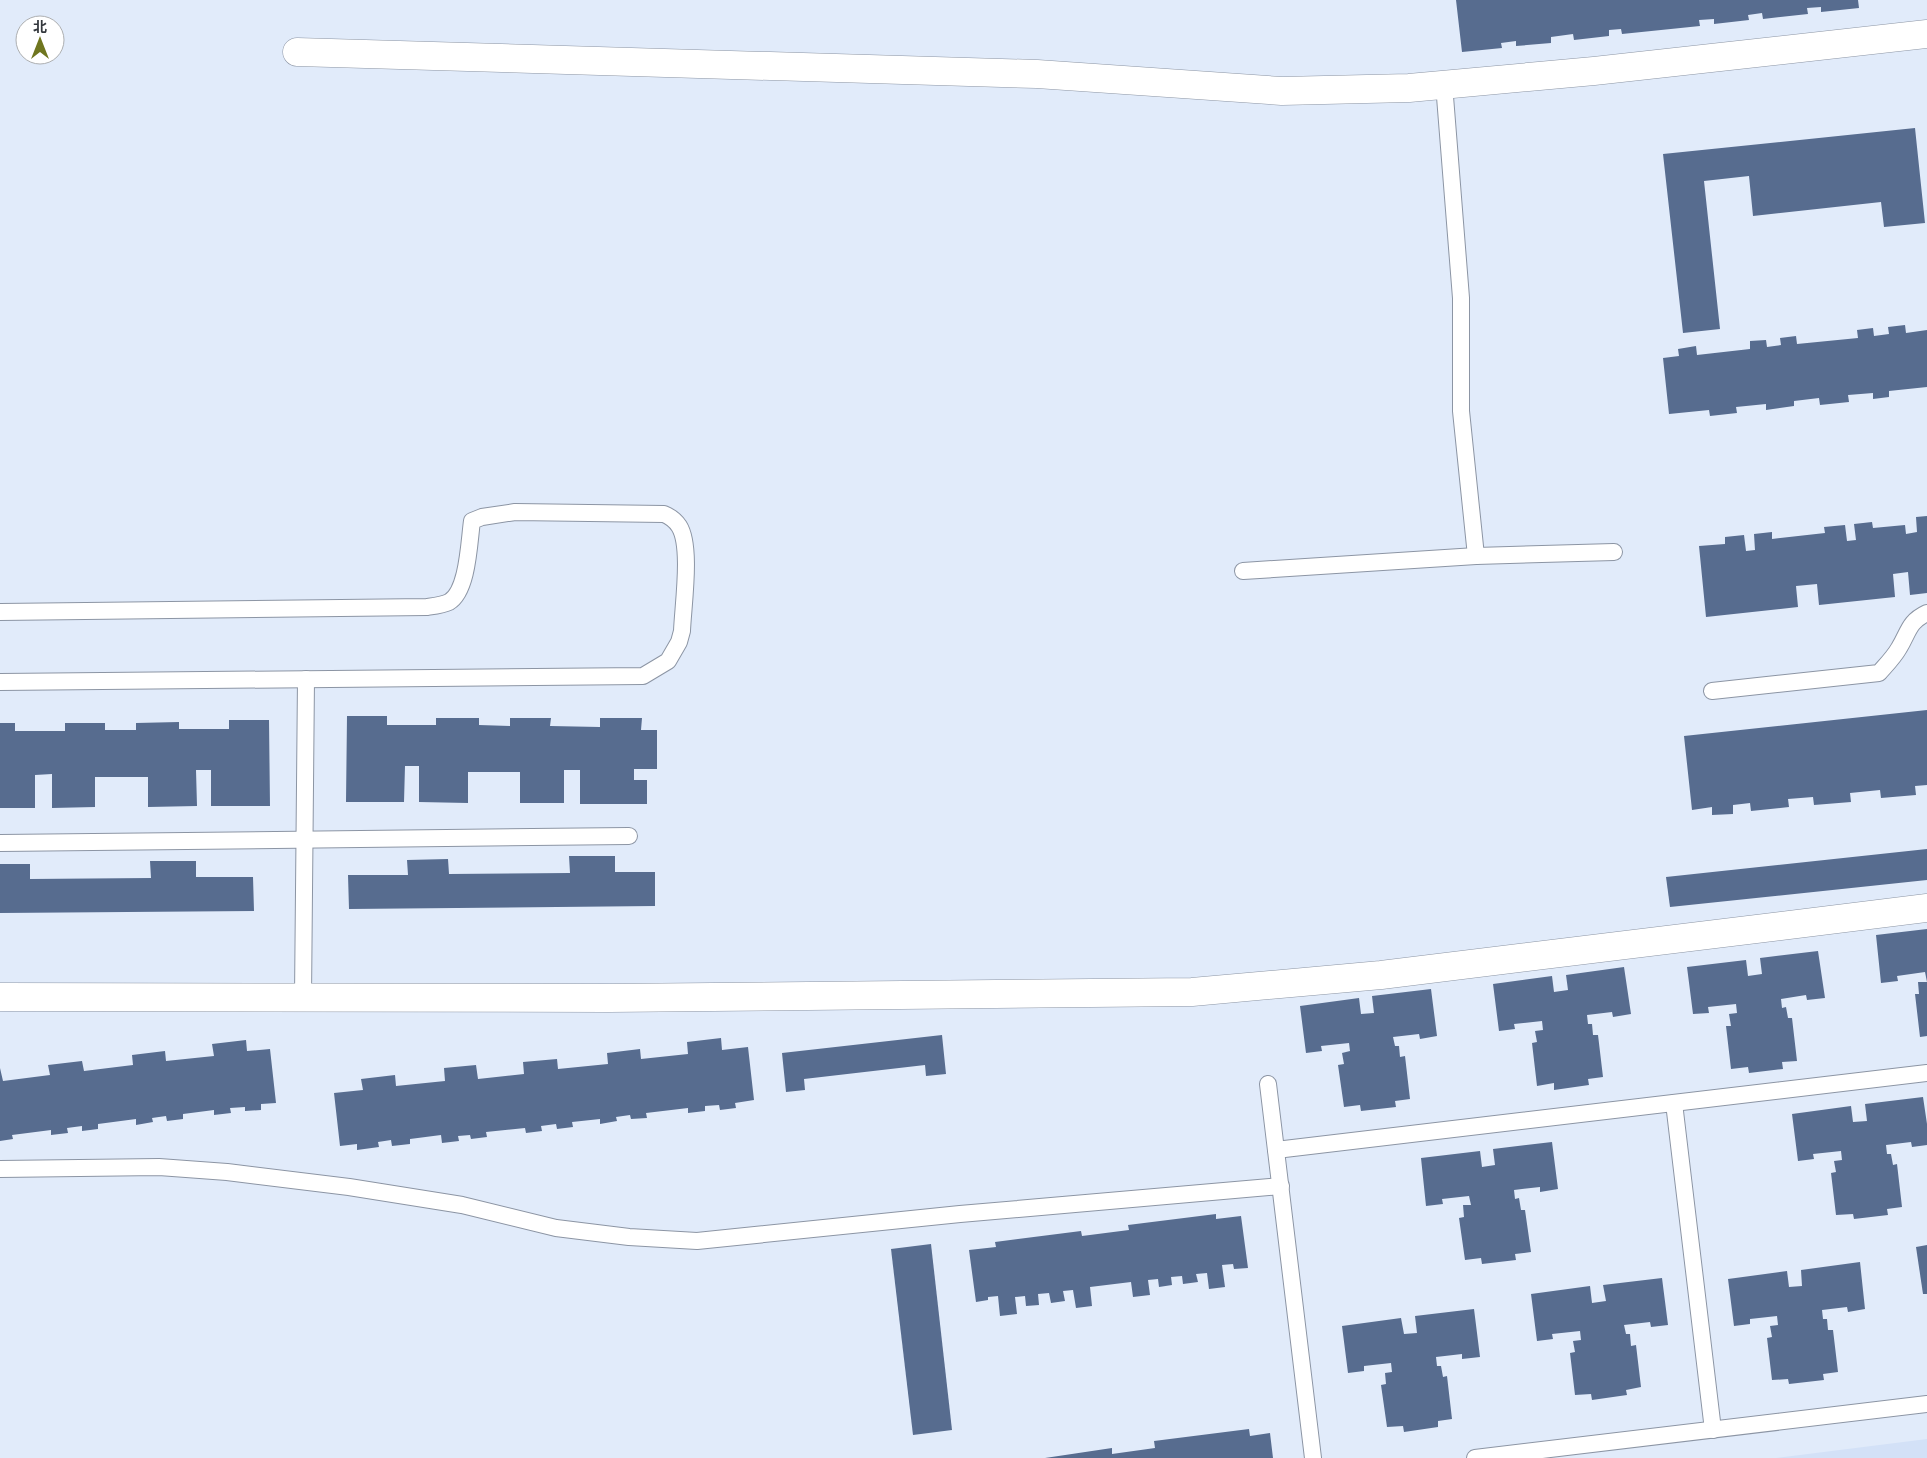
<svg xmlns="http://www.w3.org/2000/svg" width="1927" height="1458" font-family="'Alegreya Sans','Noto Sans SC',sans-serif">
  <style>
    .built { fill: #d3e1f7 }
    .building { fill: #576c8f }
    .lines { fill: none; stroke-linecap: round; stroke-linejoin: round }
    .service-casing { stroke: #8c95a4; stroke-width: 18 }
    .minor-casing { stroke: #8c95a4; stroke-width: 29 }
    .service { stroke: #fff; stroke-width: 16 }
    .minor { stroke: #fff; stroke-width: 28 }
  </style>
  <rect width="100%" height="100%" fill="#e1ebfa"/>
  <polygon class="built" points="1927,1439 1927,1458 1776,1458"/>
  <g class="building">
    <polygon points="1456,0 1858,0 1859,8 1821,12 1821,7 1807,8 1808,14 1763,19 1762,13 1748,15 1749,20 1714,24 1714,19 1699,20 1700,26 1622,34 1621,29 1609,30 1609,36 1574,40 1573,34 1551,37 1551,43 1516,46 1516,41 1501,43 1502,48 1462,52"/>
    <polygon points="1915,128 1925,223 1884,227 1881,202 1753,216 1749,176 1704,181 1720,329 1683,333 1663,154"/>
    <polygon points="1905,325 1906,333 1927,330 1927,387 1889,391 1889,397 1873,399 1873,393 1848,395 1849,402 1820,405 1819,398 1794,401 1794,406 1766,410 1766,404 1736,407 1737,413 1710,416 1709,410 1669,414 1663,358 1679,356 1678,349 1696,346 1697,355 1750,349 1750,341 1766,340 1767,347 1781,345 1780,338 1796,336 1797,344 1858,338 1857,330 1873,328 1874,336 1889,334 1888,327"/>
    <polygon points="1927,516 1927,593 1910,595 1908,572 1893,574 1895,597 1819,605 1817,584 1796,586 1798,607 1706,617 1699,546 1725,544 1725,537 1744,535 1746,551 1755,550 1754,534 1772,532 1772,539 1825,533 1824,527 1845,525 1847,541 1856,540 1854,524 1872,522 1873,528 1905,525 1906,534 1917,532 1916,517"/>
    <polygon points="1927,710 1927,785 1915,786 1916,795 1881,798 1880,790 1850,793 1851,802 1814,805 1813,797 1788,799 1789,807 1751,811 1750,803 1733,805 1733,814 1712,815 1712,807 1692,810 1684,736"/>
    <polygon points="347,716 387,716 387,725 436,725 436,718 479,718 479,725 510,726 510,718 551,718 550,726 600,727 600,718 642,718 641,730 657,730 657,769 634,769 634,780 647,780 647,804 580,804 580,770 564,770 564,803 520,803 520,772 468,772 468,803 419,802 419,766 405,766 404,802 346,802"/>
    <polygon points="229,720 269,720 270,806 211,806 211,770 196,770 197,806 148,807 148,777 95,777 95,807 52,808 52,774 35,775 35,808 0,808 0,723 15,723 15,731 65,731 65,723 105,723 105,730 136,730 136,723 179,722 179,729 229,729"/>
    <polygon points="1927,849 1927,880 1670,907 1666,877"/>
    <polygon points="569,856 615,856 615,872 655,872 655,906 349,909 348,875 408,875 407,860 448,859 449,874 570,873"/>
    <polygon points="150,861 196,861 196,877 253,877 254,911 0,913 0,864 30,864 30,879 151,878"/>
    <polygon points="1927,929 1927,982 1925,972 1897,976 1898,981 1881,983 1876,935"/>
    <polygon points="1818,951 1825,998 1807,1000 1806,995 1781,999 1782,1008 1786,1007 1788,1018 1792,1018 1797,1061 1782,1062 1783,1069 1749,1073 1748,1067 1731,1069 1726,1026 1731,1026 1729,1014 1737,1013 1736,1004 1708,1007 1709,1013 1693,1014 1687,967 1746,960 1748,976 1762,974 1760,958"/>
    <polygon points="1624,967 1631,1014 1613,1017 1612,1012 1587,1015 1588,1024 1592,1024 1593,1035 1598,1035 1603,1077 1588,1079 1589,1085 1554,1090 1554,1083 1537,1086 1532,1043 1537,1042 1535,1031 1543,1030 1542,1021 1514,1024 1515,1029 1499,1031 1493,984 1552,976 1554,992 1568,990 1566,975"/>
    <polygon points="1918,982 1927,982 1927,1036 1920,1037 1915,994 1919,994"/>
    <polygon points="1431,989 1437,1036 1420,1039 1419,1034 1393,1037 1395,1046 1399,1046 1400,1057 1405,1056 1410,1099 1395,1101 1396,1107 1361,1111 1360,1105 1344,1107 1338,1065 1344,1064 1342,1053 1350,1051 1349,1043 1321,1046 1322,1051 1306,1053 1300,1006 1359,998 1361,1014 1374,1013 1372,996"/>
    <polygon points="942,1035 946,1074 926,1076 925,1065 804,1079 805,1090 786,1092 782,1053"/>
    <polygon points="721,1038 722,1050 748,1047 754,1100 735,1103 736,1108 720,1110 719,1105 705,1106 705,1111 688,1113 688,1108 646,1113 647,1118 631,1119 630,1115 616,1117 617,1121 600,1124 600,1119 572,1122 573,1127 557,1129 556,1124 541,1126 542,1131 526,1133 525,1128 486,1132 487,1137 471,1139 470,1135 458,1136 459,1141 442,1143 441,1135 410,1139 410,1144 392,1146 391,1140 378,1142 379,1147 357,1150 357,1144 340,1146 334,1093 363,1090 361,1079 395,1075 396,1086 445,1081 444,1068 476,1065 478,1079 524,1074 523,1062 557,1059 558,1069 608,1064 607,1053 640,1049 641,1059 688,1054 687,1042"/>
    <polygon points="246,1040 247,1051 270,1049 276,1103 261,1104 261,1110 245,1111 245,1107 230,1108 231,1113 214,1115 214,1110 183,1114 183,1119 167,1121 166,1116 152,1118 153,1122 136,1125 136,1119 98,1124 98,1129 82,1131 82,1126 67,1128 68,1133 51,1135 51,1130 12,1135 13,1139 0,1141 0,1068 3,1081 50,1075 48,1065 82,1061 84,1071 133,1065 132,1055 165,1051 166,1061 214,1056 212,1044"/>
    <polygon points="1923,1097 1927,1124 1927,1145 1912,1147 1911,1142 1886,1145 1887,1154 1891,1154 1893,1165 1897,1164 1902,1207 1887,1209 1888,1215 1854,1219 1853,1214 1836,1215 1831,1173 1836,1172 1834,1161 1842,1160 1841,1151 1813,1154 1814,1159 1798,1161 1792,1114 1851,1106 1853,1122 1867,1121 1865,1104"/>
    <polygon points="1552,1142 1558,1189 1540,1192 1540,1187 1514,1190 1515,1199 1519,1198 1521,1210 1525,1210 1531,1252 1515,1254 1516,1260 1482,1264 1481,1258 1465,1260 1459,1218 1464,1217 1463,1205 1471,1205 1469,1196 1442,1199 1443,1204 1426,1206 1421,1158 1480,1151 1482,1167 1495,1165 1493,1149"/>
    <polygon points="1216,1214 1216,1219 1241,1216 1248,1268 1234,1269 1233,1264 1222,1265 1225,1287 1209,1289 1207,1273 1196,1274 1198,1282 1183,1284 1182,1276 1171,1277 1172,1285 1159,1287 1158,1279 1148,1280 1150,1295 1133,1297 1131,1282 1090,1287 1092,1306 1076,1308 1073,1290 1063,1291 1065,1301 1051,1303 1049,1293 1038,1294 1039,1305 1026,1306 1025,1296 1015,1297 1017,1314 1000,1316 998,1296 988,1297 988,1300 976,1302 969,1250 996,1247 995,1242 1081,1231 1082,1236 1129,1230 1128,1225"/>
    <polygon points="931,1244 952,1430 913,1435 891,1249"/>
    <polygon points="1927,1245 1927,1294 1923,1294 1916,1247"/>
    <polygon points="1860,1262 1865,1309 1848,1312 1847,1307 1822,1310 1823,1319 1827,1319 1828,1330 1833,1330 1838,1372 1823,1374 1824,1380 1789,1384 1788,1379 1772,1380 1767,1338 1772,1337 1770,1326 1778,1325 1777,1316 1750,1319 1750,1324 1734,1326 1728,1279 1787,1271 1789,1287 1802,1286 1801,1270"/>
    <polygon points="1662,1278 1668,1325 1651,1327 1650,1322 1624,1325 1626,1334 1630,1334 1631,1346 1636,1345 1641,1387 1626,1390 1627,1395 1592,1400 1591,1394 1575,1395 1570,1353 1575,1352 1573,1341 1581,1340 1580,1331 1552,1334 1553,1339 1537,1341 1531,1294 1590,1286 1592,1303 1606,1301 1603,1285"/>
    <polygon points="1474,1309 1480,1357 1462,1359 1462,1354 1436,1357 1437,1366 1441,1366 1443,1377 1447,1376 1452,1419 1438,1421 1438,1427 1404,1432 1403,1426 1387,1427 1381,1385 1386,1384 1385,1373 1392,1372 1391,1363 1364,1366 1364,1371 1348,1373 1342,1326 1401,1318 1404,1334 1417,1333 1415,1316"/>
    <polygon points="1249,1429 1250,1436 1270,1433 1273,1458 1045,1458 1112,1448 1112,1454 1155,1448 1154,1441"/>
  </g>
  <g class="lines">
    <defs>
      <g id="service">
        <polyline points="1444,84 1461,298 1461,411 1476,556"/>
        <polyline points="1243,571 1476,556 1614,552"/>
        <path d="M0,612l427,-5c7,-1 16,-2 22,-5 19,-11 20,-60 23,-81l10,-4 33,-5 149,2c7,3 11,6 15,12 13,20 4,79 3,105l-3,11 -11,19 -25,15 -643,6"/>
        <path d="M1712,691l167,-18c7,-8 15,-16 20,-25 10,-16 9,-26 28,-35"/>
        <polyline points="0,843 629,836"/>
        <polyline points="303,997 306,679"/>
        <polyline points="1268,1084 1313,1458"/>
        <polyline points="1674,1103 1713,1430"/>
        <polyline points="1276,1150 1927,1073"/>
        <polyline points="0,1169 159,1167 227,1172 349,1187 462,1205 556,1228 629,1237 697,1241 960,1214 1281,1186"/>
        <polyline points="1475,1458 1927,1404"/>
      </g>
      <g id="minor">
        <polyline points="297,52 1037,74 1282,91 1409,88 1594,71 1927,34"/>
        <polyline points="0,997 609,998 1192,992 1381,975 1927,908"/>
      </g>
    </defs>
    <use href="#service" class="service-casing"/>
    <use href="#minor" class="minor-casing"/>
    <use href="#service" class="service"/>
    <use href="#minor" class="minor"/>
  </g>
  <g transform="translate(40 40)"><circle r="24" fill="#ffffff" stroke="#adafb1"/>
  <path d="M0-4L9 19L0 12L-9 19Z" fill="#6f761f"/>
  <text y="-8" font-size="14" font-weight="bold" text-anchor="middle" fill="#33373d">北</text>
  </g>
</svg>
